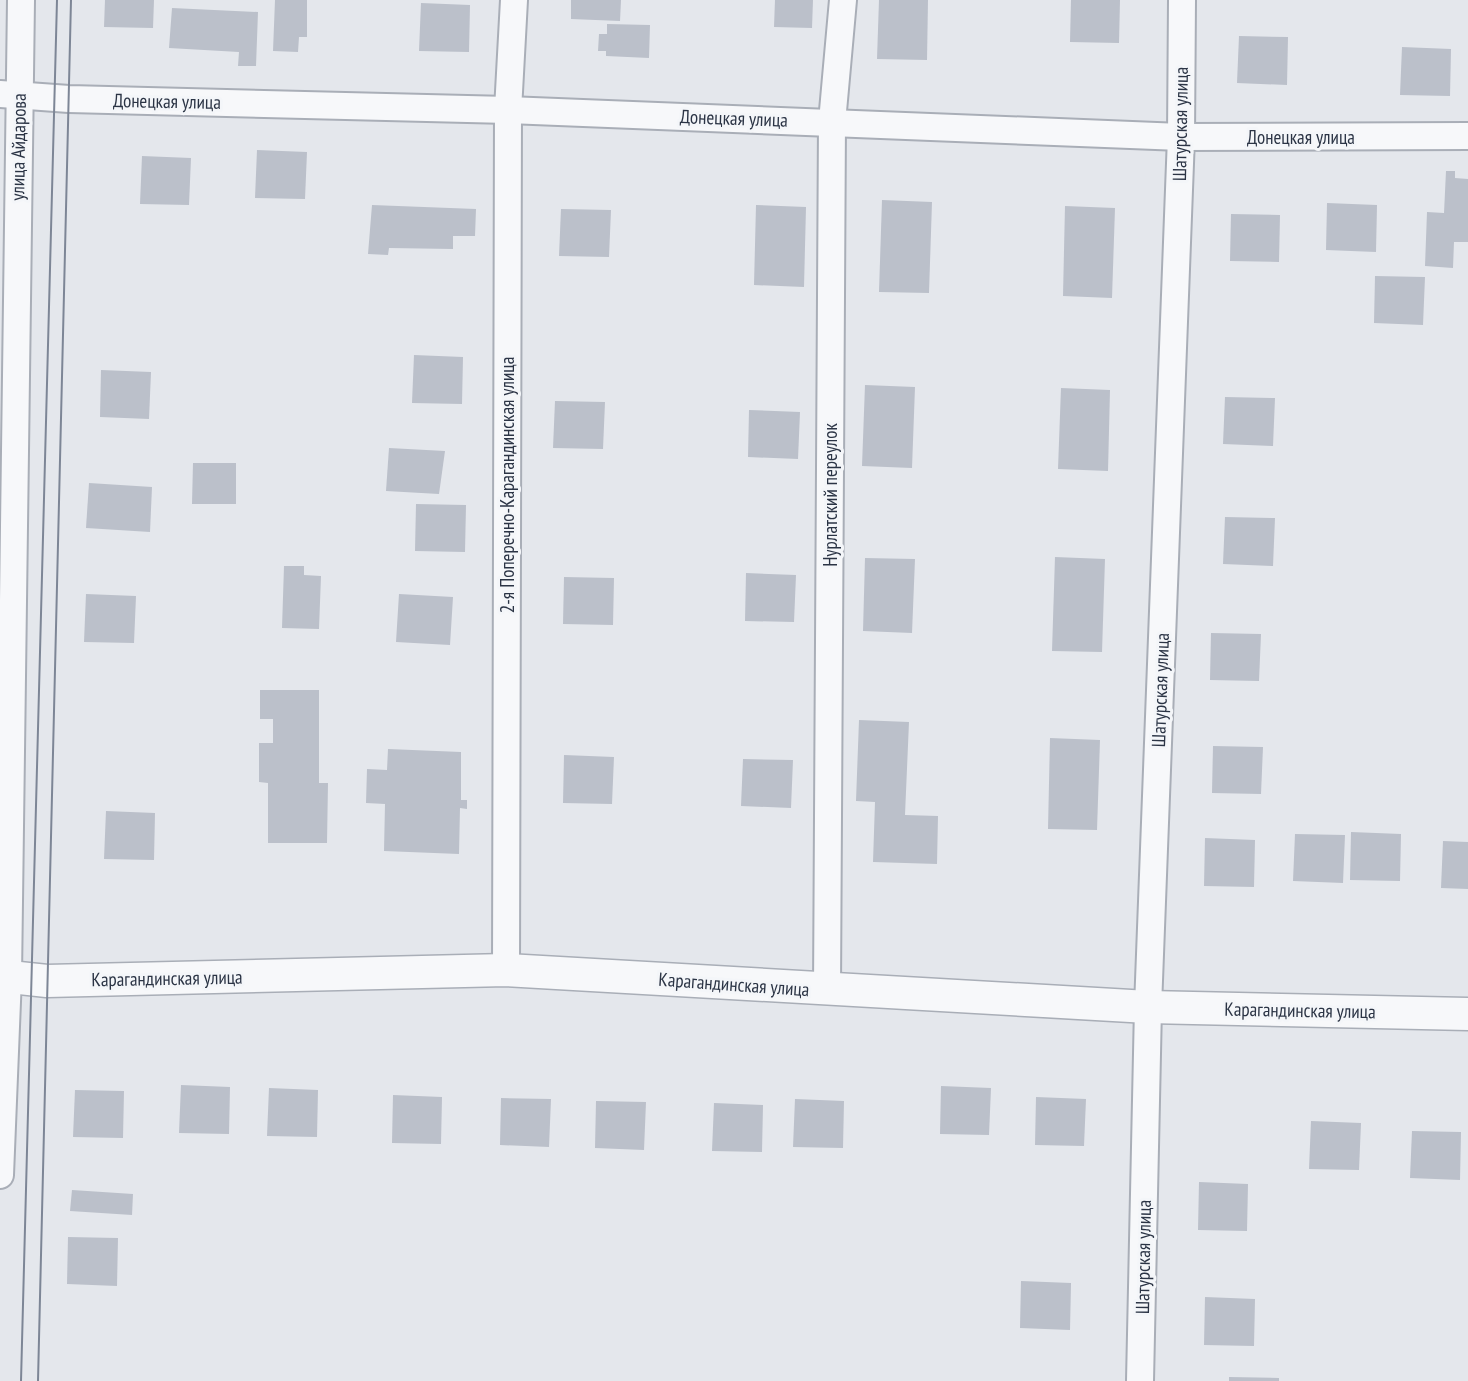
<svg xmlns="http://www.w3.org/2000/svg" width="1468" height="1381" font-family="'PT Sans Narrow',sans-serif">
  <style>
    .building { fill: #bbc0ca }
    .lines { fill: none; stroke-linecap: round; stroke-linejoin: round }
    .minor-casing { stroke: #a9aeb7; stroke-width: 30 }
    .tertiary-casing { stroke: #a9aeb7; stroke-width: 35 }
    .minor { stroke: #f7f8fa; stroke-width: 26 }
    .tertiary { stroke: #f7f8fa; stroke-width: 32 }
    .tram { stroke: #7d8696; stroke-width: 2 }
    .labels { text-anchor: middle; stroke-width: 6; stroke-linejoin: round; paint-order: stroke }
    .street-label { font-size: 19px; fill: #2b3445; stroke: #f4f6f9 }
  </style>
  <rect width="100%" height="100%" fill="#e4e7ec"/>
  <g class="building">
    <polygon points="105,0 154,0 153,28 104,27"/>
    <polygon points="275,0 307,0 307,37 299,37 298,52 273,51"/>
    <polygon points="571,0 621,0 620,21 571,19"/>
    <polygon points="775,0 813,0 812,28 774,27"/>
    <polygon points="879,0 928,0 927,60 877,59"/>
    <polygon points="1071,0 1120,0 1119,43 1070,42"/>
    <polygon points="421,3 470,5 469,52 419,51"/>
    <polygon points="172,8 258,12 256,66 238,66 239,52 169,48"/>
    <polygon points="607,24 650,25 649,58 606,56 606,51 598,51 599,34 607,34"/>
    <polygon points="1239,36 1288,37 1287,85 1237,83"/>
    <polygon points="1402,47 1451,49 1450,96 1400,95"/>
    <polygon points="257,150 307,152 305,199 255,198"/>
    <polygon points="142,156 191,158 189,205 140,204"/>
    <polygon points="1446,171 1455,171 1455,178 1468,179 1468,242 1454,242 1453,268 1425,266 1427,212 1444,213"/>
    <polygon points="882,200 932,202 929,293 879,292"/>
    <polygon points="1327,203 1377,205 1376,252 1326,250"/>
    <polygon points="372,205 476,209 475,236 453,236 453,249 389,248 388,255 368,254"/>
    <polygon points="756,205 806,207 804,287 754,285"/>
    <polygon points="1065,206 1115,208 1112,298 1063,296"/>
    <polygon points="561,209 611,210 609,257 559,256"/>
    <polygon points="1231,214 1280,215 1279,262 1230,261"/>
    <polygon points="1375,276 1425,277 1423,325 1374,323"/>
    <polygon points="414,355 463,357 462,404 412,403"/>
    <polygon points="101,370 151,372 149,419 100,417"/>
    <polygon points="865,385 915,387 912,468 862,466"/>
    <polygon points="1061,388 1110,390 1108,471 1058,469"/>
    <polygon points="1225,397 1275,398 1273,446 1223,444"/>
    <polygon points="555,401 605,402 603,449 553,448"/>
    <polygon points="749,410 800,412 798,459 748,457"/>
    <polygon points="389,448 445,451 439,494 386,491"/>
    <polygon points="193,463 236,463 236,504 192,504"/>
    <polygon points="89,483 152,487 150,532 86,528"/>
    <polygon points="416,504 466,505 465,552 415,551"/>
    <polygon points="1225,517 1275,518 1273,566 1223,564"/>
    <polygon points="1055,557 1105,559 1102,652 1052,651"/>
    <polygon points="865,558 915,559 912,633 863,631"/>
    <polygon points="284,566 304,566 304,575 321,576 319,629 282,628"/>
    <polygon points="746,573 796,575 794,622 745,621"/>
    <polygon points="564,577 614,578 613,625 563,624"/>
    <polygon points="86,594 136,596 134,643 84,642"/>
    <polygon points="399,594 453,597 450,645 396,642"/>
    <polygon points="1211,633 1261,634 1259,681 1210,680"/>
    <polygon points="260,690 319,690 319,783 328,783 327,843 268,843 268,783 259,782 259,743 273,743 273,719 260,719"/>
    <polygon points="859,720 909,722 905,815 938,816 937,864 873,862 875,802 856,801"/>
    <polygon points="1050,738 1100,740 1097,830 1048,829"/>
    <polygon points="1213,746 1263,747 1261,794 1212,793"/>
    <polygon points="388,749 461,752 461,800 467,800 467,809 460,808 459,854 384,851 385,804 366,803 367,769 387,770"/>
    <polygon points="564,755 614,757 612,804 563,803"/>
    <polygon points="743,759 793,760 791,808 741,806"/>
    <polygon points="106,811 155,813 154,860 104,859"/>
    <polygon points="1351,832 1401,834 1400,881 1350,880"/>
    <polygon points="1295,834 1345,835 1343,883 1293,881"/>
    <polygon points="1205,838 1255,840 1254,887 1204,886"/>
    <polygon points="1443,841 1468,842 1468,889 1441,888"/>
    <polygon points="181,1085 230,1087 229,1134 179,1133"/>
    <polygon points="941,1086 991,1088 989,1135 940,1134"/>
    <polygon points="269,1088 318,1090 317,1137 267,1136"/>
    <polygon points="75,1090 124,1091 123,1138 73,1137"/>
    <polygon points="393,1095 442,1097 441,1144 392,1143"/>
    <polygon points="1036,1097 1086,1099 1084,1146 1035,1145"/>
    <polygon points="501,1098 551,1099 549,1147 500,1145"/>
    <polygon points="795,1099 844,1101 843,1148 793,1147"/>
    <polygon points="596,1101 646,1102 644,1150 595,1148"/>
    <polygon points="714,1103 763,1105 762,1152 712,1151"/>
    <polygon points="1311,1121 1361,1123 1359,1170 1309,1169"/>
    <polygon points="1412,1131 1461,1132 1460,1180 1410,1178"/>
    <polygon points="1199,1182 1248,1184 1247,1231 1198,1230"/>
    <polygon points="72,1190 133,1194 132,1215 70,1211"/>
    <polygon points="68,1237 118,1238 117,1286 67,1284"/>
    <polygon points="1021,1281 1071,1283 1070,1330 1020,1328"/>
    <polygon points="1205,1297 1255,1299 1254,1346 1204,1345"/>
    <polygon points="1229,1377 1279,1378 1279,1381 1229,1381"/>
  </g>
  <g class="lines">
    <defs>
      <g id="minor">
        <polyline points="0,94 69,99 508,110 1181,137 1468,136"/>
        <polyline points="506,970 508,110 514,0"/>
        <polyline points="827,990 832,122 843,0"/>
        <polyline points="0,1175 8,977 21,0"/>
        <polyline points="1140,1381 1148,1007 1181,137 1182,0"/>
      </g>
      <polyline id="tertiary" points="0,976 47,981 506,970 1148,1007 1468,1014"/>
    </defs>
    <use href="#minor" class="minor-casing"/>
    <use href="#tertiary" class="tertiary-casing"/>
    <use href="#minor" class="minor"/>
    <use href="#tertiary" class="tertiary"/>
    <g class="tram">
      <polyline points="21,1381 57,0"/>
      <polyline points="38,1381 71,0"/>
    </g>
  </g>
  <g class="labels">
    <g class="street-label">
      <text transform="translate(167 101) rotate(1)" y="7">Донецкая улица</text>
      <text transform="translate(734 118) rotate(2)" y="7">Донецкая улица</text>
      <text transform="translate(1180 124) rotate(-89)" y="7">Шатурская улица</text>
      <text x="1301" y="144">Донецкая улица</text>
      <text transform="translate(18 147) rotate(-89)" y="7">улица Айдарова</text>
      <text transform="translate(507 485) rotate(-90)" y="7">2-я Поперечно-Карагандинская улица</text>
      <text transform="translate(830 495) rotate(-90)" y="7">Нурлатский переулок</text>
      <text transform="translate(1160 690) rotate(-88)" y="7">Шатурская улица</text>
      <text transform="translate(167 978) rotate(-1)" y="7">Карагандинская улица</text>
      <text transform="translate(734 984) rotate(4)" y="7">Карагандинская улица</text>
      <text transform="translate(1300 1010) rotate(1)" y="7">Карагандинская улица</text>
      <text transform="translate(1143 1257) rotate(-89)" y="7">Шатурская улица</text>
    </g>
  </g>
</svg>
